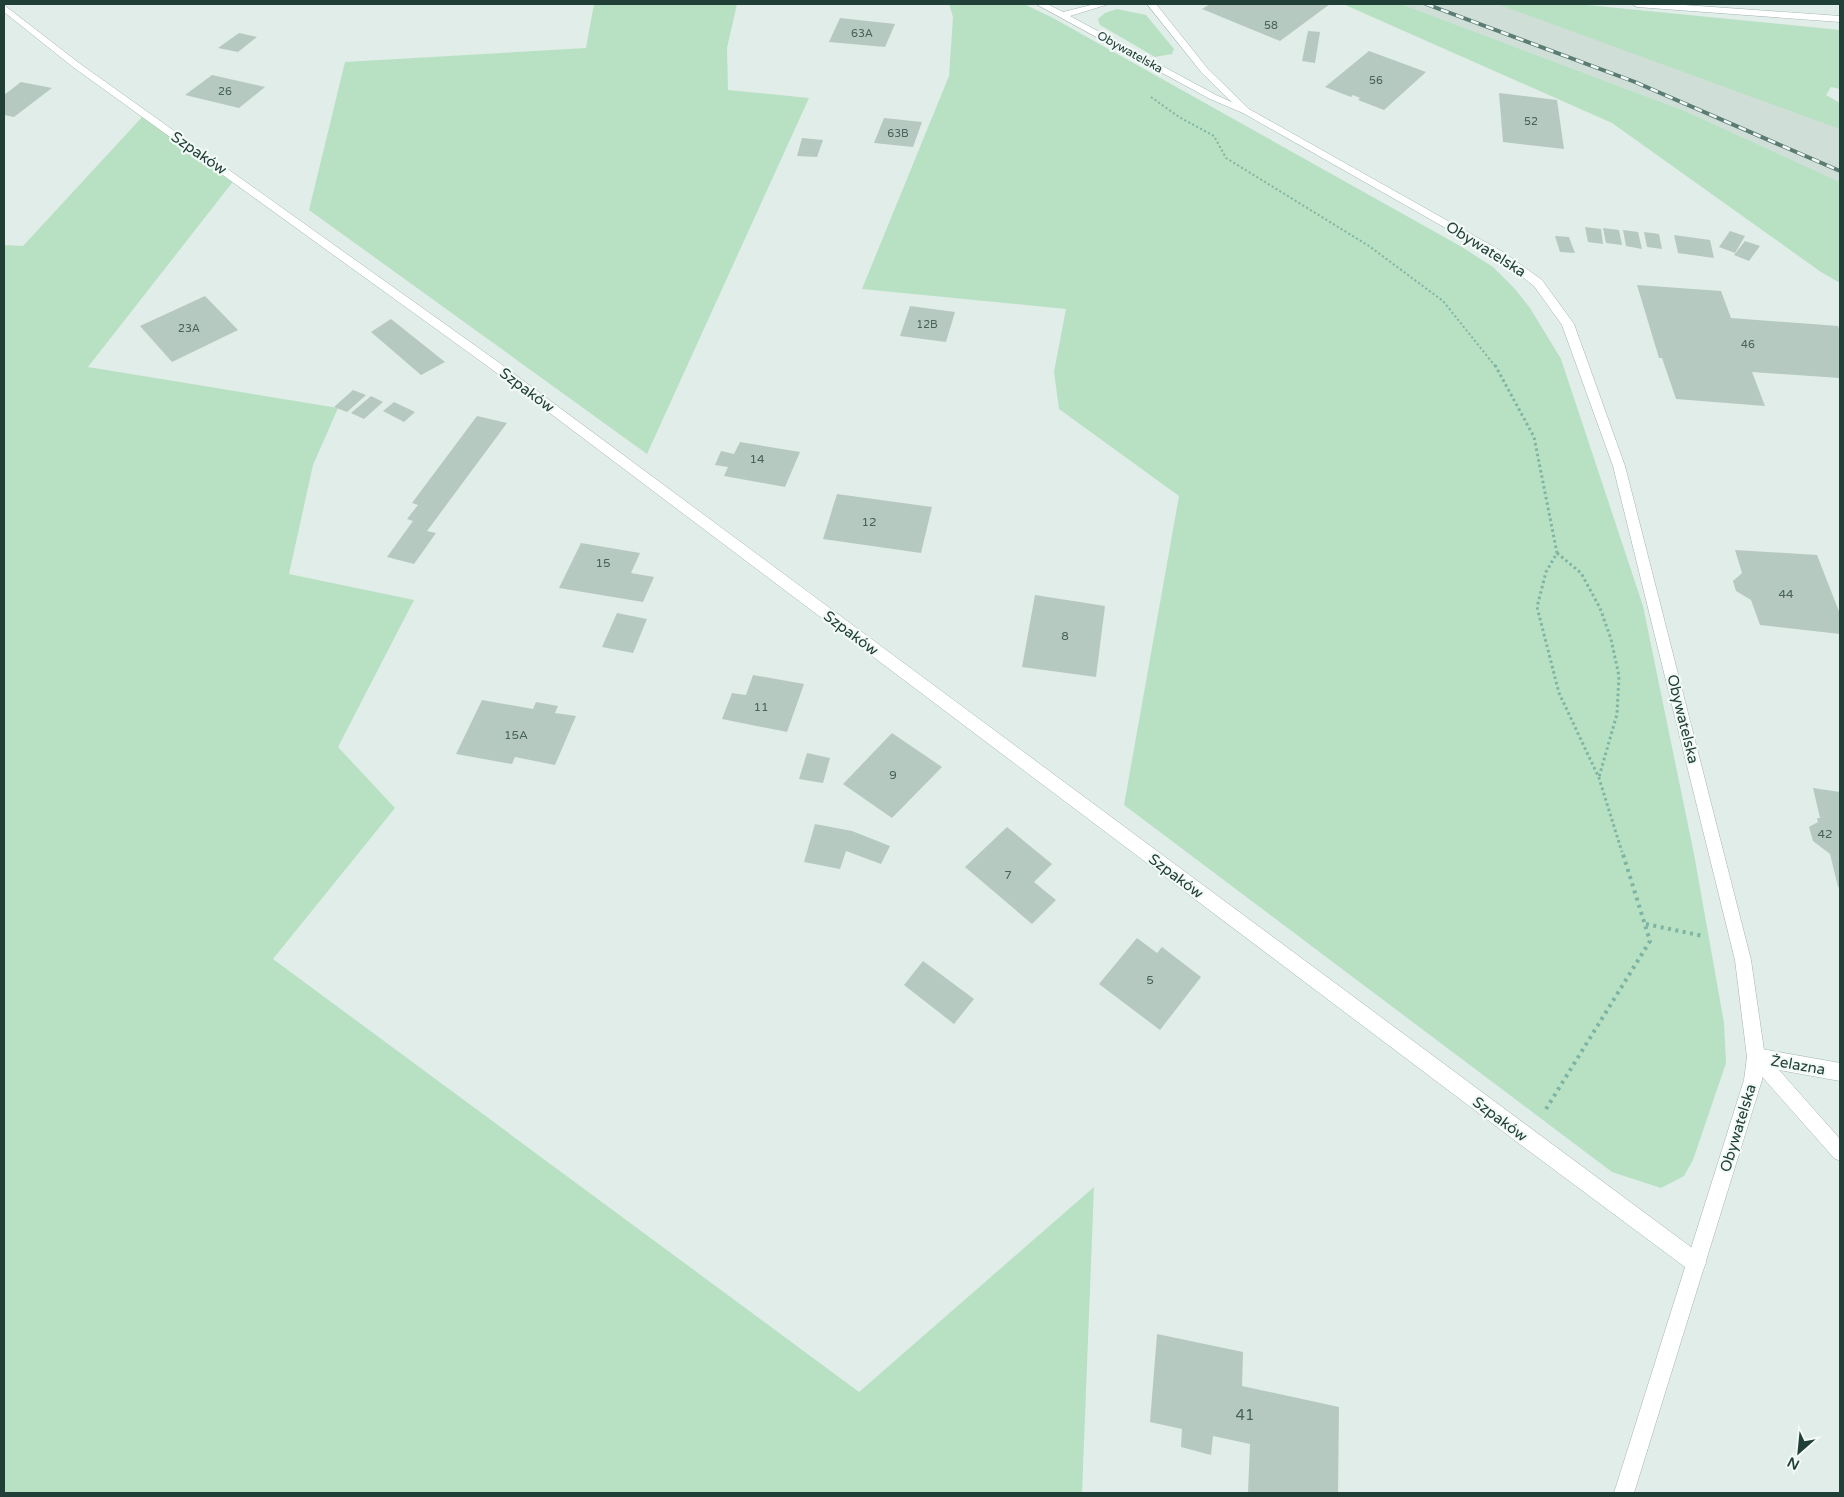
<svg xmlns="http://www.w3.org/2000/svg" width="1844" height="1497" font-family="'Varela Round',sans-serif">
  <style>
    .built { fill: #cfded7 }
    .green { fill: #b8e1c3 }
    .building { fill: #b6c9c1 }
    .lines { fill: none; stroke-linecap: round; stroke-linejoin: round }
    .minor-casing { stroke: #a3b6af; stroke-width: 1 }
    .tertiary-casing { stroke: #a3b6af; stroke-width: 1 }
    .path-far2 { stroke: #7eb4a3; stroke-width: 2; stroke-dasharray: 2 2.5; stroke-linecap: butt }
    .path-far1 { stroke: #7eb4a3; stroke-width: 3; stroke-dasharray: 2.5 3; stroke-linecap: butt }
    .path { stroke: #7eb4a3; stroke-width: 4; stroke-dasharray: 3 4.5; stroke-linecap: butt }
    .minor { fill: #fff; fill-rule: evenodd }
    .tertiary { fill: #fff; fill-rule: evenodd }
    .rail-casing { stroke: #5a7c73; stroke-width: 4 }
    .rail { stroke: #f2f9f6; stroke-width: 2.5; stroke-dasharray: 8; stroke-linecap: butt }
    .labels { text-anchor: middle; stroke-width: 4.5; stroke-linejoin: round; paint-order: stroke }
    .far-number-label { font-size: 11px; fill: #46625a }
    .far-street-label { font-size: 12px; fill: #204037; stroke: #f2f9f6 }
    .number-label { font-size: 12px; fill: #46625a }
    .street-label { font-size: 15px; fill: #204037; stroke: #f2f9f6 }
    .near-number-label { font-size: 15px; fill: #46625a }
  </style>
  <rect width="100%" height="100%" fill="#e1ede8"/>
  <polygon class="built" points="1401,4 1506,4 1840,126 1840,182 1685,111"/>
  <g class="green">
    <polygon points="594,4 737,4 727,48 728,90 809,98 647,454 309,210 345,62 586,48"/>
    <polygon points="949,4 1024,4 1053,18 1462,247 1493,267 1515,289 1530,308 1561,359 1643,606 1694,854 1724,1023 1726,1063 1693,1160 1684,1176 1661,1188 1612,1172 1124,805 1179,496 1059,409 1054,372 1066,309 862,289 949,76 953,17"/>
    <polygon points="1343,4 1401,4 1685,111 1840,182 1840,283 1821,272 1612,123"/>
    <polygon points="1497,4 1577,4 1840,30 1840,89 1831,87 1826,95 1840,103 1840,129"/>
    <polygon points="1117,9 1146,15 1174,49 1172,54 1155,57 1100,25 1098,19 1105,13"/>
    <polygon points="144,115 235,179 88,367 338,408 313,465 289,574 414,600 338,747 395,808 273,959 859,1392 1094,1187 1082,1493 4,1493 4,245 23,246"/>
  </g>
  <g class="building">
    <polygon points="1210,4 1330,4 1280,41 1202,9"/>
    <polygon points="840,18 895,24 885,47 829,42"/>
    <polygon points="1308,31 1320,32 1315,63 1302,61"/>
    <polygon points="239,33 257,37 238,52 218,48"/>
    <polygon points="1369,51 1426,72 1384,110 1358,100 1360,98 1353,95 1351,97 1325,87"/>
    <polygon points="212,75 265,87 239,108 185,95"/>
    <polygon points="21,82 52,88 14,117 4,115 4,95"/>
    <polygon points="1499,93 1557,100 1564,149 1503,142"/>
    <polygon points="884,118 922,122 913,147 874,143"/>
    <polygon points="802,138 823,140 817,157 797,156"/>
    <polygon points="1585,227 1601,229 1603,244 1588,242"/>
    <polygon points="1603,228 1619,230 1622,245 1606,243"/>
    <polygon points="1623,230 1638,232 1642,249 1626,246"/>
    <polygon points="1730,231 1745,236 1735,253 1719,247"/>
    <polygon points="1644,232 1659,234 1662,249 1647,247"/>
    <polygon points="1674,235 1710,240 1714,258 1678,253"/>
    <polygon points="1555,236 1569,237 1575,253 1560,252"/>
    <polygon points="1745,241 1760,246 1749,261 1734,255"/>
    <polygon points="1637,285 1721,291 1731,318 1838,326 1840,331 1840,378 1752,372 1765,406 1676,399 1662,358 1659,358"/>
    <polygon points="205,296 238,330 172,362 140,326"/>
    <polygon points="910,306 955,312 946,342 900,336"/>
    <polygon points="391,319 445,362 421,375 371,332"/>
    <polygon points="353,390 366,395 347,412 334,407"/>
    <polygon points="371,396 383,402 364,419 351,413"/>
    <polygon points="394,402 415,412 404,422 383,411"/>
    <polygon points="477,416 507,423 427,531 436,533 414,564 387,557 413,521 407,519 418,505 412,503"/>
    <polygon points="740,442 800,452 785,487 724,476 728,467 715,465 721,451 734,454"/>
    <polygon points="837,494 932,507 921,553 823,539"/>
    <polygon points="581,543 640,553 631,573 654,577 643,602 559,588"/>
    <polygon points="1735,550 1817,555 1840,614 1840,634 1760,625 1751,600 1736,591 1733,581 1742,573"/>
    <polygon points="1035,595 1105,606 1096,677 1022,667"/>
    <polygon points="617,613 647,619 633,653 602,647"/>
    <polygon points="753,675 804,684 787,732 722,719 732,693 746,695"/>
    <polygon points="482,700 533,709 536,702 558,706 555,713 576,716 555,765 515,757 512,764 456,754"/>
    <polygon points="892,733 942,767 892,818 843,784"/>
    <polygon points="807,753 830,758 823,783 799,779"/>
    <polygon points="1813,788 1840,792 1840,888 1838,887 1830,854 1813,841 1809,827 1818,822 1817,818 1820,818"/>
    <polygon points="815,824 852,831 890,846 881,864 846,851 840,869 804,862"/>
    <polygon points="1007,827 1052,864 1034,882 1056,900 1032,924 965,867"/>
    <polygon points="1137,938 1157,953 1162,947 1201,977 1160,1030 1099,984"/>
    <polygon points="923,961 974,999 954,1024 904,985"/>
    <polygon points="1157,1334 1243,1352 1242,1386 1339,1407 1338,1493 1248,1493 1250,1444 1213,1436 1211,1455 1181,1447 1182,1429 1150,1422"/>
  </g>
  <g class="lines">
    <defs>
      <g id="minor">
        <polygon points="1036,4 1047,4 1063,12 1095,4 1109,4 1070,16 1216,95 1251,111 1243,113 1210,99"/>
        <polygon points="1632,4 1670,4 1840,16 1840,22 1637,7"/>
        <polygon points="4,5 79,63 494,359 1703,1256 1706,1263 1703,1270 1696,1273 1689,1270 1521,1145 486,365 73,67 4,12"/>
        <polygon points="1756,1048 1840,1063 1840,1081 1779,1070 1840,1139 1840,1161 1834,1158 1750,1063 1747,1057 1750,1051"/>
      </g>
      <polygon id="tertiary" points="1147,4 1156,4 1208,69 1249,109 1503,252 1542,280 1574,324 1625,466 1751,960 1765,1057 1762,1080 1634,1493 1614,1493 1744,1080 1747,1057 1735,960 1613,466 1562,325 1534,286 1495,256 1243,113 1202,73"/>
    </defs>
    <use href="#minor" class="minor-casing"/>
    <use href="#tertiary" class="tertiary-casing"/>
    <polyline class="path-far2" points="1151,97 1179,117 1214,136 1226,158 1369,246 1443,301 1495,366"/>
    <g class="path-far1">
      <polyline points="1495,365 1534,437 1557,553 1546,572 1537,607 1559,693 1599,778 1622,852"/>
      <polyline points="1557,553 1581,573 1600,608 1611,639 1619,676 1617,714 1599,777"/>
    </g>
    <g class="path">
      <polyline points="1646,924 1703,936"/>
      <polyline points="1546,1109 1650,941 1622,851"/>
    </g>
    <use href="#minor" class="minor"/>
    <use href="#tertiary" class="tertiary"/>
    <defs>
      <polyline id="rail" points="1426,4 1635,82 1840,171"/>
    </defs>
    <use href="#rail" class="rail-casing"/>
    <use href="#rail" class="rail"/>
  </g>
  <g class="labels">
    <g class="far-number-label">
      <text x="1271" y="29">58</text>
      <text x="862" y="37">63A</text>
      <text x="1376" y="84">56</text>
      <text x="225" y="95">26</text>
      <text x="1531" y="125">52</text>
      <text x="898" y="137">63B</text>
      <text x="927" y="328">12B</text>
      <text x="189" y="332">23A</text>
      <text x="1748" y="348">46</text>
    </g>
    <g class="far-street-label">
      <text transform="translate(1130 52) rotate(29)" y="4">Obywatelska</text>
    </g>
    <g class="number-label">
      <text x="757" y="463">14</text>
      <text x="869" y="526">12</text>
      <text x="603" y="567">15</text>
      <text x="1786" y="598">44</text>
      <text x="1065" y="640">8</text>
      <text x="761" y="711">11</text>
      <text x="516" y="739">15A</text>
      <text x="893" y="779">9</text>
      <text x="1825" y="838">42</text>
      <text x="1008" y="879">7</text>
      <text x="1150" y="984">5</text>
    </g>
    <g class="street-label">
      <text transform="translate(199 153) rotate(35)" y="5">Szpaków</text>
      <text transform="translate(1486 249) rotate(32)" y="5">Obywatelska</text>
      <text transform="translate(527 390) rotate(37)" y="5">Szpaków</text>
      <text transform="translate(851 633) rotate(37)" y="5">Szpaków</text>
      <text transform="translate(1683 719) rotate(76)" y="5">Obywatelska</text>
      <text transform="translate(1176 876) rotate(37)" y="5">Szpaków</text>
      <text transform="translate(1798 1065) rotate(10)" y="5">Żelazna</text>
      <text transform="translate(1500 1119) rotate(37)" y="5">Szpaków</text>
      <text transform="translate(1738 1128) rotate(-73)" y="5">Obywatelska</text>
    </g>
    <g class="near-number-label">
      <text x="1245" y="1420">41</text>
    </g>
  </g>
  <rect width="1844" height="1497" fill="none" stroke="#204037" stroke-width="10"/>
  <g transform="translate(1799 1452) rotate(207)" stroke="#f2f9f6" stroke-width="4" paint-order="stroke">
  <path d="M0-4L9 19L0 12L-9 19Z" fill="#204037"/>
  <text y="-8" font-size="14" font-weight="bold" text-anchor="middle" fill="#204037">N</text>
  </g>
</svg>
